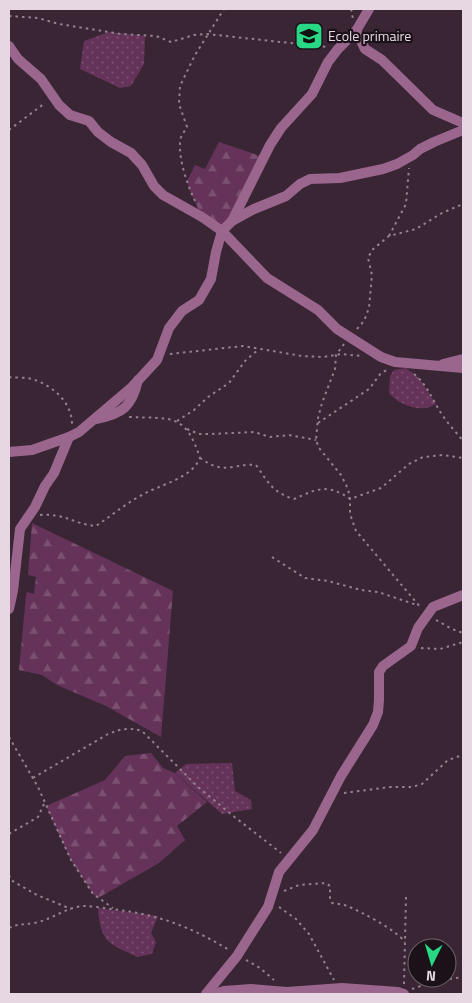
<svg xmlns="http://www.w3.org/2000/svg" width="472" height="1003" font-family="'Titillium Web',sans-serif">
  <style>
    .grass { fill: url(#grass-dots) }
    .forest { fill: url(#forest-firs) }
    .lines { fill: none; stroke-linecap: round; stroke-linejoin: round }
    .path { stroke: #93818e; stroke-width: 2; stroke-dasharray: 2.5 4; stroke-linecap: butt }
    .minor { stroke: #9a668d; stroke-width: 10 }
    .labels { text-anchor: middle; stroke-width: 4.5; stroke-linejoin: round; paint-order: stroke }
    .poi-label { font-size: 14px; fill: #e6d7e2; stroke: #1b1219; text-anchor: start }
  </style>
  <defs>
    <pattern id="grass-dots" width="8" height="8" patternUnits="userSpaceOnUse" patternTransform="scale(1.25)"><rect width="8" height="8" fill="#65335a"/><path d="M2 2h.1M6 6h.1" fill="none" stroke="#7b5071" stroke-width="1.8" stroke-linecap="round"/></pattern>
    <pattern id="forest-firs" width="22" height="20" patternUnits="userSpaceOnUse" patternTransform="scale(1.25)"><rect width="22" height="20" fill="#65335a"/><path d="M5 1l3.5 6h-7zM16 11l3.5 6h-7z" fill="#7b5071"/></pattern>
  </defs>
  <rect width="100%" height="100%" fill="#3a2535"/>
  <g class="grass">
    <polygon points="109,32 145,36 144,64 131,86 120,88 80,69 84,41"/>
    <path d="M406,368l13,10 17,26c-3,1 -7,4 -11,4 -12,2 -29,-6 -36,-15l1,-17 4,-6z"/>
    <polygon points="232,763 235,791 251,800 252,809 222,814 175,773 186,764"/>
    <path d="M98,908l60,8 -7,17 5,9 -4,12 -15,3c-30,-15 -36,-14 -39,-49z"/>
  </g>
  <g class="forest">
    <polygon points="219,142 263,157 222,231 202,217 190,191 187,181 195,165 205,169"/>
    <polygon points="32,523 173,591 161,737 106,706 57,685 42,675 19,670 26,595 27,592 34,594 36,577 28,575"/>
    <polygon points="151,753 163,768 175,773 207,802 177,826 185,840 159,863 98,898 93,894 71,860 46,806 105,780 125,756"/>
  </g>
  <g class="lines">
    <g class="path">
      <polyline points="351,9 353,19"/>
      <polyline points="9,16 38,18 59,24 121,34 156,36 171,42 194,35 207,34 327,47"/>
      <polyline points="9,130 45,103"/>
      <path d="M195,201c-8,-17 -16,-40 -15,-59 0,-5 4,-10 7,-15l-8,-23 1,-18 15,-31 29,-46"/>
      <polyline points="389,236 406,204 409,168"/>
      <polyline points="357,329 364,321 369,308 372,275 368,258 372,250 389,236 416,229 442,213 463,204"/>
      <polyline points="344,344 336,355 335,369 322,403 318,418 316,440 319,448 341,475 348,489 350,499 350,514 356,531 421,608"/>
      <polyline points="170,354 243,346 302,356 323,357 342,354 361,356"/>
      <path d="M414,374c14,11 19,28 29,42 6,9 14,17 20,25"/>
      <path d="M9,377c7,1 16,0 23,2 20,6 40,23 40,45"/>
      <polyline points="177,421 194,410 208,397 229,383 245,361 259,349"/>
      <polyline points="318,423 369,389 381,373 387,370"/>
      <polyline points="187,429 199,434 211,434 254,432 270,437 289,435 316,440"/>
      <path d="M200,458c5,3 10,7 15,8 13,5 27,-3 41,-1 12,17 17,28 38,34 23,-10 33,-16 56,0l31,-11 28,-24 14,-7 20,-2 20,3"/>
      <path d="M40,515c24,-2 34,9 56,11 15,-10 29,-22 46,-31 19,-11 49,-16 58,-37 -15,-46 -29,-39 -71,-41"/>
      <polyline points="272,557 305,578 328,581 361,590 378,592 417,605"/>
      <polyline points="436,620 452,629 463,633"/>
      <polyline points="421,648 440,649 463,642"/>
      <polyline points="9,737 38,787 71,860 93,894 113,908"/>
      <path d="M33,778l75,-44c12,-5 21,-7 34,-3l55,55 35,29 49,38"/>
      <polyline points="344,793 390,787 412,787 422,784 448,760 463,755"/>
      <polyline points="9,834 38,817 44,804"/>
      <polyline points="9,875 11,880 37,895 71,909"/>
      <path d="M284,891l15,-6 27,-2 4,3v14l2,3c5,1 10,1 15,3 15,6 49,24 58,36"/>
      <polyline points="279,907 296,919 309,934 334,980"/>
      <path d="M9,928c11,-5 14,-3 25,-5 18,-3 33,-17 51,-17 8,0 18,2 26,3 45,5 79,17 118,41"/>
      <polyline points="246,960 260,968 274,980"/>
      <polyline points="404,984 406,897"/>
      <polyline points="412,989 435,981 463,977"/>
    </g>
    <g class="minor">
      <polyline points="356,31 365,49 382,60 433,110 463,123"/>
      <polyline points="9,46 18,59 41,79 59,105 70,115 89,121 98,132 111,142 131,153 142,165 154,186 163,195 202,217 222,231 267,278 318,310 337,329 381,357 395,362 463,368"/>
      <polyline points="232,221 270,145 281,128 312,94 328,62 338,49 356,31 369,9"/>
      <polyline points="443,364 463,359"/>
      <path d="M96,419c26,-5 36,-12 42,-39"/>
      <polyline points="9,452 32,450 69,437 79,432 132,387 157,360 169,328 182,311 199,300 211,279 216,252 222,231 232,221 254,209 286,196 300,184 310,179 340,178 383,169 397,164 413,155 420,149 434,142 463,130"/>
      <polyline points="9,609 13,591 20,529 35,507 45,486 54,473 69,437"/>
      <polyline points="206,994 237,956 268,907 279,872 313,830 341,776 373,725 378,712 379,700 379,672 383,666 411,646 418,628 433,607 463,595"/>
      <polyline points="214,994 224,991 251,989 287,992 342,988 398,992 404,994"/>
    </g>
  </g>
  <defs>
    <symbol id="school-square" viewBox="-11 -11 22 22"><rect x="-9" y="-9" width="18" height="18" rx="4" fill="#28d885" stroke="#1b1219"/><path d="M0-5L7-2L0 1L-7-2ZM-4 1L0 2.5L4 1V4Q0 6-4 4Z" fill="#111"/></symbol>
  </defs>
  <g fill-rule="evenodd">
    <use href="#school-square" x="293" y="20" width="32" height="32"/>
  </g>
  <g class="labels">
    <g class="poi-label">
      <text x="328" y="41">Ecole primaire</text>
    </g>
  </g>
  <rect width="472" height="1003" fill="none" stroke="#e6d7e2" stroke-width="20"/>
  <g transform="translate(432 963) rotate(185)"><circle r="24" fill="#1b1219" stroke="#6c6169"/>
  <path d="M0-4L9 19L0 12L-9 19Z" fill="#28d885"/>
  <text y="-8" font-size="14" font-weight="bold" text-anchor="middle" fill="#e6d7e2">N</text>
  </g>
</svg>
